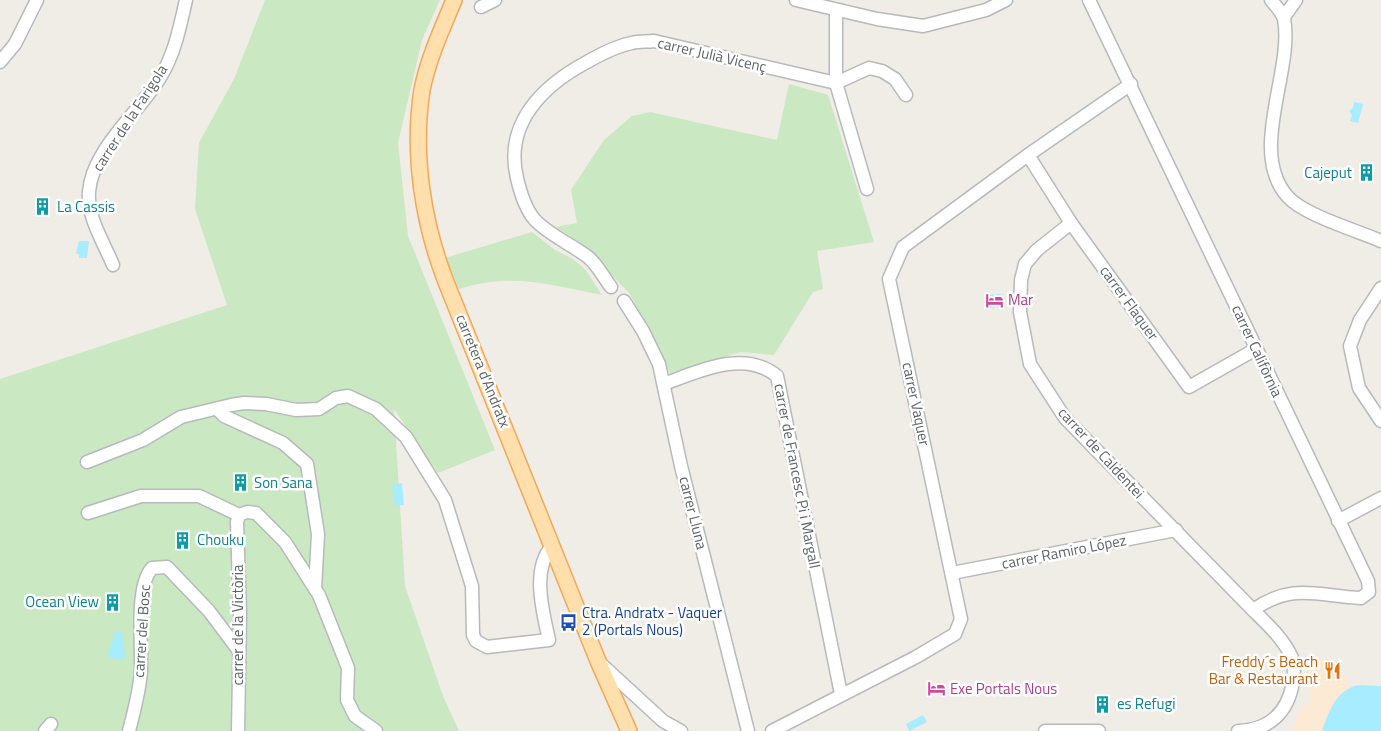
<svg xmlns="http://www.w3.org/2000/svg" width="1381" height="731" font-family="'Titillium Web',sans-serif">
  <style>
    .green { fill: #cae8c2 }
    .sand { fill: #fcead5 }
    .water { fill: #a7ecff }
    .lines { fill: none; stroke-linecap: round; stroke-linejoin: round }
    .minor-casing { stroke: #b6babd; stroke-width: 15 }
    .major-casing { stroke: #f6a759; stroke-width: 18 }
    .minor { stroke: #fff; stroke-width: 12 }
    .major { stroke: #ffdfac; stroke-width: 15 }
    .labels { text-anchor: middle; stroke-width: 5; stroke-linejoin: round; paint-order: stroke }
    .street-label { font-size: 15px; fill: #5d6467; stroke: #fff }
    .culture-label { font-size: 15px; fill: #0d838f; stroke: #fff; text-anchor: start }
    .hotel-label { font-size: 15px; fill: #b23c85; stroke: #fff; text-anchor: start }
    .transit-label { font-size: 15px; fill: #164399; stroke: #fff; text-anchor: start }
    .food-label { font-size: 15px; fill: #c56008; stroke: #fff; text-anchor: end }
  </style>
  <rect width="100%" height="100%" fill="#f0ece6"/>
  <g class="green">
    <polygon points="265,0 440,0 422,40 398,143 408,236 495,450 438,473 394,409 405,586 443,696 459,731 0,731 0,379 227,305 195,209 199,143 234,79"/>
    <polygon points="789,84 828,95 874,242 817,251 823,289 813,292 774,355 741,352 670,373 630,294 582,244 556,227 577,223 571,190 604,140 632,116 650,112 777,140"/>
    <path d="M532,232l23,18 18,9 12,10 17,26c-51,-10 -91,-23 -143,-6l-14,-31z"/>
  </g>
  <polygon class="sand" points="1324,658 1330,665 1330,672 1346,676 1349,687 1336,699 1322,731 1289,731 1295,726 1297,715 1312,698 1309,693 1313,685 1307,680 1303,682 1304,673 1313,667 1316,660"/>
  <g class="water">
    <polygon points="1354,102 1363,104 1358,123 1350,121 1352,115 1349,111 1353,108"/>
    <polygon points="79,241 89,241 87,258 79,258 79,254 76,254"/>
    <polygon points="1001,294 1002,307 989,308 988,295"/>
    <polygon points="402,483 404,505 395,506 392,485"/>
    <polygon points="115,632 122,632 125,657 122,661 120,658 113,659 108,655"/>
    <path d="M1359,685l22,1v45h-59c7,-20 14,-41 37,-46z"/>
    <polygon points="923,715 927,722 909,731 906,724"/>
  </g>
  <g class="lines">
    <defs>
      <g id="minor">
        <polyline points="796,0 877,19 923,26 986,10 1006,0"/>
        <path d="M1089,0l279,581 1,11 -8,6c-44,-2 -68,-16 -108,12"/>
        <path d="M1271,0c4,5 11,12 13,19 10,52 -37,133 4,178 16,18 70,34 93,44"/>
        <polyline points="481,7 495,0"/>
        <polyline points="836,10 836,83 867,189"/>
        <polyline points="1284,17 1296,0"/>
        <polyline points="0,62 15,44 37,0"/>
        <polyline points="1028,155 1071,223 1189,387 1256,349"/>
        <path d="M1071,223l-34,27 -12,14 -4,16 -1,32 10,52 35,54 188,192c14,14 31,29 39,48 3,7 2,16 1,24 -5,30 -23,48 -55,49"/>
        <path d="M113,265c-9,-22 -26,-48 -24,-73 3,-43 51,-80 72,-116 14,-23 19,-50 25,-76"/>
        <path d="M611,287c-7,-9 -14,-23 -23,-30 -16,-12 -40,-23 -53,-37 -9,-10 -15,-29 -18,-42 -13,-54 25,-92 70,-116 14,-8 29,-16 45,-19 7,-2 15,-1 22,-2l182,42 33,-15 13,3 13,8 11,16"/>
        <polyline points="1381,288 1360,320 1350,346 1359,388 1381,421"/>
        <polyline points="624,301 643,331 659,364 681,466 748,731"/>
        <path d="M664,384c35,-13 80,-35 113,-8l64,318"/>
        <polyline points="217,409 224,416 283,443 307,464 318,534 315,589"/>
        <path d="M87,462l56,-22 38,-23 50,-12 13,-2 22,1 30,6 23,-1 17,-11 12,-2 28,13 30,28 39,63 27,86 1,49 3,6 11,6 62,-7c-6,-28 -18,-70 3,-94"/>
        <polyline points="88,513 141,496 199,496 239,515"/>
        <polyline points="1338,521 1381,498"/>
        <polyline points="952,573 1176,530"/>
        <polyline points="600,663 663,721 681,731"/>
        <polyline points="45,731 51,724"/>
        <path d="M129,731c5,-20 11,-41 12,-61 1,-26 -6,-83 11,-102l15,-1 42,44 30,40"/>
        <polyline points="238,731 240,616 237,522 239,515 247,512 256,513 285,542 319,595 348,668 347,700 355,716 376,731"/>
        <polyline points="772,731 916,657 955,634 961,619 889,279 903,247 1028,155 1131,84"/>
        <polyline points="1045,731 1099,731"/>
      </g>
      <path id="major" d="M454,0c-12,29 -26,59 -32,90 -10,64 1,133 24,192l152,379 31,70"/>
    </defs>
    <use href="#minor" class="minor-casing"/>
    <use href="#major" class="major-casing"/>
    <use href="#minor" class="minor"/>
    <use href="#major" class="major"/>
  </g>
  <defs>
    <symbol id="building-bare" viewBox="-9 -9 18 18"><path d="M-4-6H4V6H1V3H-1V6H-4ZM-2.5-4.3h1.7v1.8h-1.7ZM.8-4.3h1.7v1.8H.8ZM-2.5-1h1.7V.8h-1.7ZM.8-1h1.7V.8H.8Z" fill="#0f9aa8" stroke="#fff" stroke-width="2.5" paint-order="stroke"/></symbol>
    <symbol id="hotel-bare" viewBox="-9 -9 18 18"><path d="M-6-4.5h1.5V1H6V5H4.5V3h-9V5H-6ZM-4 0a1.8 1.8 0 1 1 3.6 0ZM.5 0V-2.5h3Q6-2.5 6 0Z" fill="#d1479c" stroke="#fff" stroke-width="2.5" paint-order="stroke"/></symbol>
    <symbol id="bus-bare" viewBox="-9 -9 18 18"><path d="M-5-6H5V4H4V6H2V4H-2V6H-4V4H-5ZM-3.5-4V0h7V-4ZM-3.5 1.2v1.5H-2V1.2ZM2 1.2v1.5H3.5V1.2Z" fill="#1a4fb4" stroke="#fff" stroke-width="2.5" paint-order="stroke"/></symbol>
    <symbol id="restaurant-bare" viewBox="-9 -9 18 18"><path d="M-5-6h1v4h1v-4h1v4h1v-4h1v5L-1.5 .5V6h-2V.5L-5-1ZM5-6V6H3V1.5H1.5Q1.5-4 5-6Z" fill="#e8710a" stroke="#fff" stroke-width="2.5" paint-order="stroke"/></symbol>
  </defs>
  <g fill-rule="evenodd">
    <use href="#building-bare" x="1354" y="160" width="25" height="25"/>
    <use href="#building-bare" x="30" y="194" width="25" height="25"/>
    <use href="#hotel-bare" x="982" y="288" width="25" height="25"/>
    <use href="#building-bare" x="228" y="470" width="25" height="25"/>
    <use href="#building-bare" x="170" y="528" width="25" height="25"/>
    <use href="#building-bare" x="100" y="590" width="25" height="25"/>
    <use href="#bus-bare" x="556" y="610" width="25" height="25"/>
    <use href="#restaurant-bare" x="1320" y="658" width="25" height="25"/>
    <use href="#hotel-bare" x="924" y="676" width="25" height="25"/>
    <use href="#building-bare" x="1090" y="692" width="25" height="25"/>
  </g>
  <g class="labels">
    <g class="street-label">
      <text transform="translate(712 55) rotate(13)" y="5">carrer Julià Vicenç</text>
      <text transform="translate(130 118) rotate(-57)" y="5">carrer de la Farigola</text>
      <text transform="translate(1129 303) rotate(54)" y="5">carrer Flaquer</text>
      <text transform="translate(1257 351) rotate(65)" y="5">carrer Califòrnia</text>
      <text transform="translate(483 371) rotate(68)" y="5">carretera d'Andratx</text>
      <text transform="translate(916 404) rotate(78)" y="5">carrer Vaquer</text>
      <text transform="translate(1101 453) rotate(47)" y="5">carrer de Caldentei</text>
      <text transform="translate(797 476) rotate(79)" y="5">carrer de Francesc Pi i Margall</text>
      <text transform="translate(693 513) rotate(76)" y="5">carrer Lluna</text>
      <text transform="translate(1064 552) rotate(-11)" y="5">carrer Ramiro López</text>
      <text transform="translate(238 625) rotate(-90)" y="5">carrer de la Victòria</text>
      <text transform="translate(142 631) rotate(-86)" y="5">carrer del Bosc</text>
    </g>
    <g class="culture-label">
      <text x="1352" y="178" text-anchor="end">Cajeput</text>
      <text x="57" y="212">La Cassis</text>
      <text x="254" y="488">Son Sana</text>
      <text x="197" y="545">Chouku</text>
      <text x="99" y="607" text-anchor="end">Ocean View</text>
      <text x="1117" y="709">es Refugi</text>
    </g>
    <g class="hotel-label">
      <text x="1008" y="305">Mar</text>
      <text x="950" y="694">Exe Portals Nous</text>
    </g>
    <g class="transit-label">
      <text x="582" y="618">Ctra. Andratx - Vaquer<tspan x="582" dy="17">2 (Portals Nous)</tspan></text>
    </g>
    <g class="food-label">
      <text x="1318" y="667">Freddy´s Beach<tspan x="1318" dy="17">Bar &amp; Restaurant</tspan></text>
    </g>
  </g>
</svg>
